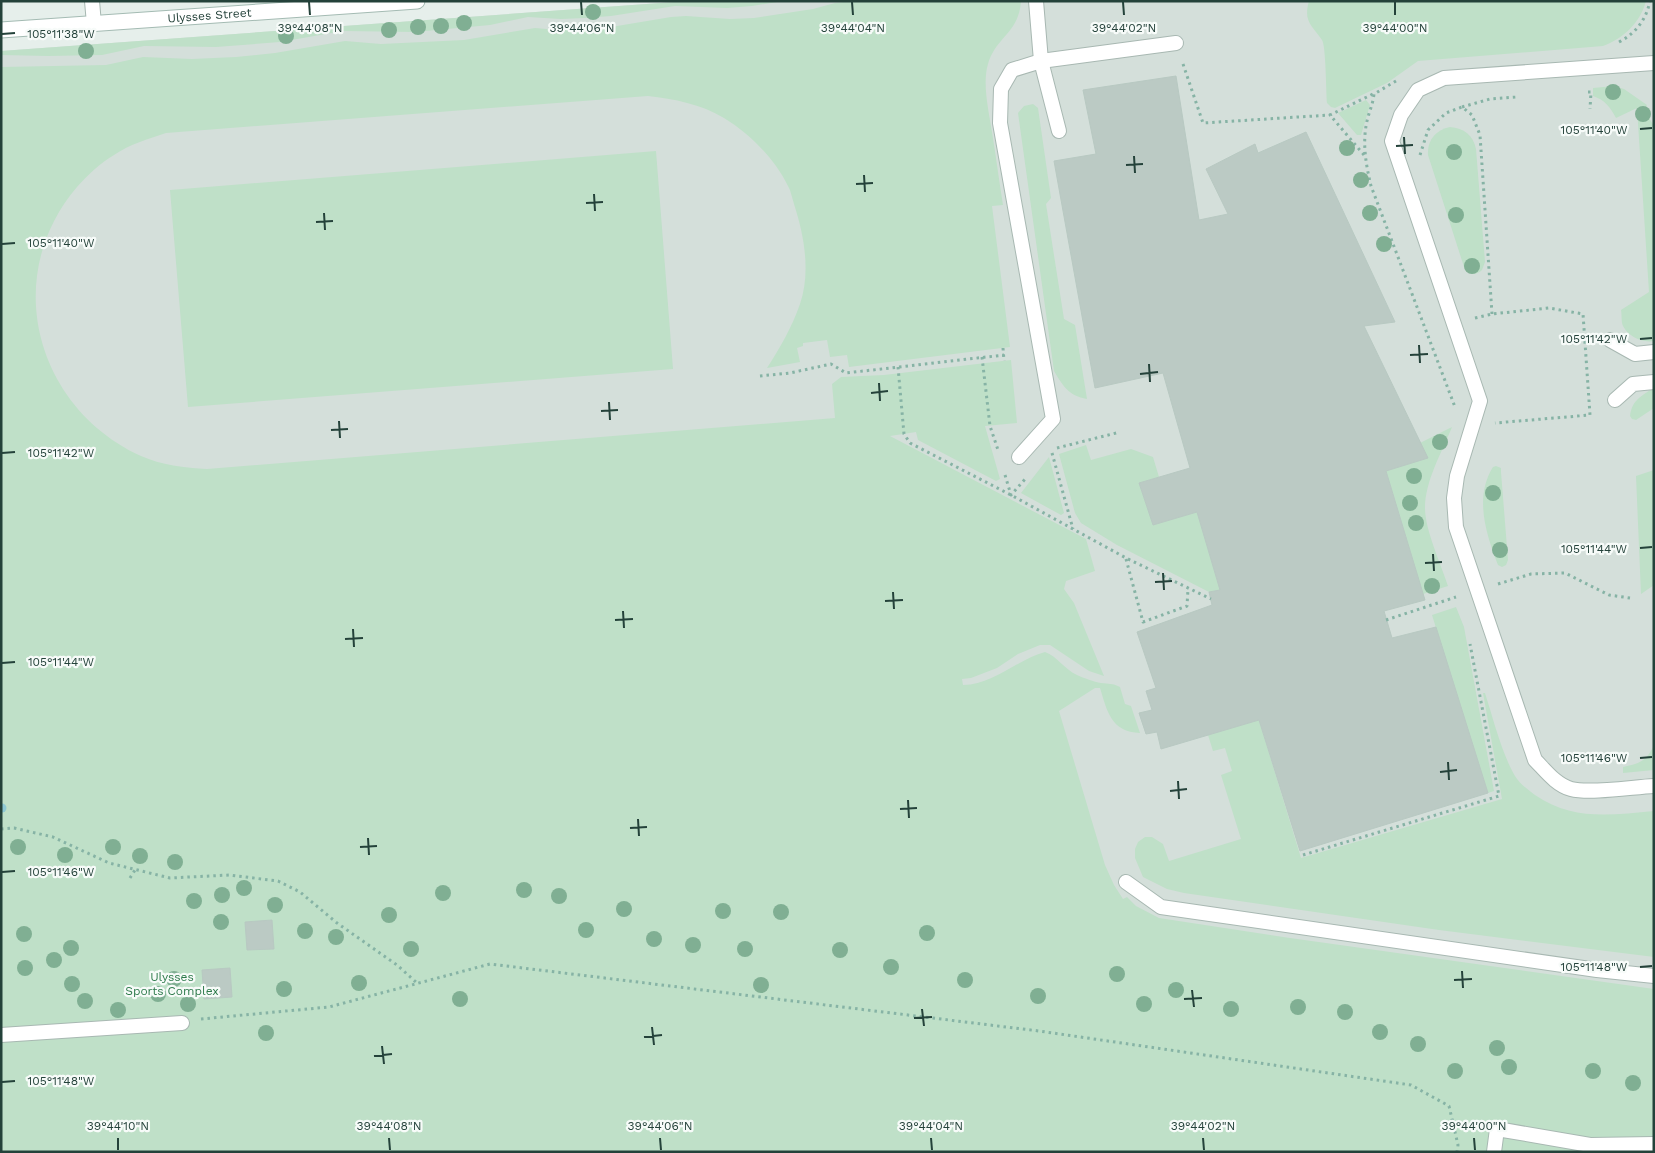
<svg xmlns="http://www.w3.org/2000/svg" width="1655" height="1153" font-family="'Work Sans',sans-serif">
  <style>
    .built { fill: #d4dfda }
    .green { fill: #bfe0c8 }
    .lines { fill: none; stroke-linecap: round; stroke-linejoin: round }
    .stream { stroke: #8ec9d4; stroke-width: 9 }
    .building { fill: #bbcac4; stroke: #b8c9c2 }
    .lane-casing { stroke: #a8b8b2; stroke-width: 16 }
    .secondary-casing { stroke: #a4bbb3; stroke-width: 17 }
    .path { stroke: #86b3a5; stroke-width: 3; stroke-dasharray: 2.5 4; stroke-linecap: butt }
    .lane { stroke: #fff; stroke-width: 14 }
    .secondary { stroke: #fff; stroke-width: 15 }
    .tree { fill: #80af93 }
    .ticks { fill: none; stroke: #24423a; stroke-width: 2 }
    .labels { text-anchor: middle; stroke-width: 4.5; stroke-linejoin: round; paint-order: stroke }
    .street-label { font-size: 12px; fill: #24423a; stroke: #f7fbf9 }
    .park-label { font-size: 12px; fill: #2d7a4b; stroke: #f7fbf9 }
    .ticks-label { font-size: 12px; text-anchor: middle; fill: #24423a; stroke: #f7fbf9; stroke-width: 4.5; stroke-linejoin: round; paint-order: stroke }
  </style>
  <rect width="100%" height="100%" fill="#e6efeb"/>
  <polygon class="built" points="688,1 1654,1 1654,1008 10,792 1,667 1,51"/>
  <g class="green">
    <polygon points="688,1 783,1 752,6 727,8 675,6 611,16 585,18 561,19 528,17 490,25 415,32 343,31 280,42 216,47 144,46 102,55 48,56 1,55 1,51"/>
    <path d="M852,1h169c-2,32 -25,36 -33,63 -6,20 1,48 4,68 4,24 7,49 11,73l-11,1 18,141 -161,20 -2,-12 -17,2 -3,-17 -24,3v3l-6,2 3,14 -33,6c13,-20 25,-41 33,-64 11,-32 4,-69 -6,-100 -2,-6 -3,-13 -6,-18 -14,-28 -38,-52 -64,-68 -23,-14 -50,-19 -76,-22l-482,37c-18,6 -36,11 -52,22 -14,8 -26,20 -37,32 -77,90 -41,221 64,269 20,9 44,12 66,13l628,-51 -3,-34 9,-7 43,-2 127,-15 6,63 -32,3 15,53 -4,2 -78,-41 -2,-8 -26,4 196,103 9,32 -29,10 -2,8 10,14 30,73 -15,-5 -39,-26h-10l-22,9 -21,14 -26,10 -9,1 1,6c30,0 53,-25 82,-33 12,4 20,18 32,23 7,3 17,7 24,8 8,1 11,0 19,4l5,17 6,2 9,27c-29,-1 -33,-22 -40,-45h-5l-36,23 46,154 9,20 9,14 4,-2 9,9 23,12 131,20 364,51v163h-1653v-1085l105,-2 37,-8 49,2 44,-2 39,-4 70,-12 36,3 83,-4 71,-12 23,2 53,-3 60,-10 15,-1 44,3 24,-1 59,-9 22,-6z"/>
    <path d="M1309,1h337c-6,22 -22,37 -43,45l-185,15 -31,22 -52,25 -4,-1 -4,-4c-1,-11 -1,-57 -5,-63 -10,-15 -19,-18 -13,-39z"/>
    <path d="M1614,86l10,3 23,16 -3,5 10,16v215c-12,2 -25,-4 -31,-15 -2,-4 -1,-11 -2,-16l28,-18 -12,-184 -21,10c-6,-11 -11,-18 -23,-22v-8z"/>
    <polygon points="1366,100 1370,105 1361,135 1357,135 1338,113"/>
    <path d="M1033,104l5,4 13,90 -5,6 18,115 11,6 12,74c-18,-3 -24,-13 -33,-28l-36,-258 6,-7z"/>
    <path d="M1450,127c14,1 23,8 26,22l9,113 -3,8c-5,5 -11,5 -17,0l-37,-115c-1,-15 8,-25 22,-28z"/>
    <polygon points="656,151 673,369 188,407 170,190"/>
    <path d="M1650,390h4v18l-18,12 -4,-1 -2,-3c2,-15 9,-18 20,-26z"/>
    <path d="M1452,427c-10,25 -27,54 -27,81 0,22 16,56 23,78l-25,8 -37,-123 41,-13 -7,-15z"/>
    <polygon points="1086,445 1091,460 1131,449 1153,457 1159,477 1139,483 1153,525 1197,512 1220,590 1209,592 1117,545 1081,523 1075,513 1059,454"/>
    <polygon points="1049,457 1064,513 1061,515 1021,493"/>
    <path d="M1496,466l5,2v4l7,88 -2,5 -4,2 -4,-2c-12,-31 -24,-68 -5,-98z"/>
    <polygon points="1654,470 1654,585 1641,594 1636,476"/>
    <polygon points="1456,607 1464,627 1494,791 1488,793 1432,615"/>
    <path d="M1483,693h2c8,25 17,61 30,83 4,7 13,14 20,19 38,26 75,20 119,16v146l-215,-27 -255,-37 -17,-4 -24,-12 -8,-19v-9l3,-7 7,-5h7l11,7 6,17 72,-22 -20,-64 11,-4 -7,-23 -12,3 -5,-16 51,-15 42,138 201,-59z"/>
    <path d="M1654,745v25l-31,3v-6c17,-4 23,-5 31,-22z"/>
  </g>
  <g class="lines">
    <polyline class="stream" points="1,808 2,808"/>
  </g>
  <g class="building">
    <polygon points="1176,76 1199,220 1228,214 1206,169 1255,144 1258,153 1306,132 1395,322 1364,326 1428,458 1386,471 1425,600 1384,611 1392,638 1436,627 1488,793 1300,851 1259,720 1161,749 1157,732 1146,734 1139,713 1152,710 1146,691 1156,688 1137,632 1212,605 1209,592 1220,590 1197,512 1153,525 1139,483 1190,468 1163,373 1095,388 1054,161 1096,154 1083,90"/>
    <polygon points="272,920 274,949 247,950 245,922"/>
    <polygon points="230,968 232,997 204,999 202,970"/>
  </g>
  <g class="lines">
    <defs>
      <g id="lane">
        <polyline points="92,1 94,24"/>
        <path d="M1654,63l-210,15 -26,12 -17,25 -9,26 88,260 -23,75 -3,22 2,29 79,233c10,10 21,25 36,29 19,5 62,-2 83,-3"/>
        <polyline points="1059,131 1041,61 1176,43"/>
        <polyline points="1610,340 1635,354 1654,352"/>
        <polyline points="1615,400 1633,384 1654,382"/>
        <polyline points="1019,457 1053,419 1000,123 1001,89 1012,70 1041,61 1036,1"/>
        <polyline points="1126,882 1161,907 1597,970 1654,976"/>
        <polyline points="1,1035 182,1023"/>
        <polyline points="1590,1145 1654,1144"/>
        <polyline points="1494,1152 1497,1129 1590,1145 1591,1152"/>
      </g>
      <g id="secondary">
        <path id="s1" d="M1,30l416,-29"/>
      </g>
    </defs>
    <use href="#lane" class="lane-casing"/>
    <use href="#secondary" class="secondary-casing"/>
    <g class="path">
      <path d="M1619,42c17,-9 27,-22 31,-41"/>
      <polyline points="1183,64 1203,123 1330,115"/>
      <path d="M1396,81l-22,13c-1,10 -5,18 -7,27 -5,22 -1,44 4,65l84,221"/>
      <polyline points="1588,92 1591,92 1590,109"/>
      <polyline points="1462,107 1490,99 1517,97"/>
      <polyline points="1364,155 1330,115 1373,94"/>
      <polyline points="1420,155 1428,130 1446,113 1462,107 1472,115 1480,135 1492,314"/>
      <polyline points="1475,318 1492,314 1549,308 1583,314 1590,415 1495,423"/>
      <polyline points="1003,348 1004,361"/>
      <polyline points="982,357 990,426 998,450"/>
      <polyline points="898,367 904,434 910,443 1011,495 1126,558 1211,599"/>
      <polyline points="760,376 790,373 831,364 846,373 1004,355"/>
      <polyline points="1057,448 1120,432"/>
      <polyline points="1052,453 1073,529"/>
      <polyline points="1005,475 1011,495 1026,478"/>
      <polyline points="1126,559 1143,622 1187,606 1188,589"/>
      <polyline points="1498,584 1531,574 1565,573 1609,595 1630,598"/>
      <polyline points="1386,620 1456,597"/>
      <polyline points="1,829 14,828 53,837 109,863 170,878 229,875 278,881 300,892 337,923 397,965 417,983"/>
      <polyline points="1303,855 1499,796 1470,644"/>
      <polyline points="130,878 135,870"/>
      <polyline points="201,1019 329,1007 490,964 1039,1031 1411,1085 1449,1106 1458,1145 1457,1152"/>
    </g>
    <use href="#lane" class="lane"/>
    <use href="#secondary" class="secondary"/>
  </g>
  <g class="tree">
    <circle cx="593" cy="12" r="8"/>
    <circle cx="464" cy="23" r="8"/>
    <circle cx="441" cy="26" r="8"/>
    <circle cx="418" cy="27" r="8"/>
    <circle cx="389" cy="30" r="8"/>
    <circle cx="286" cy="36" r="8"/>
    <circle cx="86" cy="51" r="8"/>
    <circle cx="1613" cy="92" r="8"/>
    <circle cx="1643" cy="114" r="8"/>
    <circle cx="1347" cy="148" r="8"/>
    <circle cx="1454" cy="152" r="8"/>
    <circle cx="1361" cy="180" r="8"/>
    <circle cx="1370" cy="213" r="8"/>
    <circle cx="1456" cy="215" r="8"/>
    <circle cx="1384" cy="244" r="8"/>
    <circle cx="1472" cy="266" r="8"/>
    <circle cx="1440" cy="442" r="8"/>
    <circle cx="1414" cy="476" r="8"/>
    <circle cx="1493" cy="493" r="8"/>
    <circle cx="1410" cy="503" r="8"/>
    <circle cx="1416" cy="523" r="8"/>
    <circle cx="1500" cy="550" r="8"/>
    <circle cx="1432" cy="586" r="8"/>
    <circle cx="18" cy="847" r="8"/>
    <circle cx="113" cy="847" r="8"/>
    <circle cx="65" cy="855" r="8"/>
    <circle cx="140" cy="856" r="8"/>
    <circle cx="175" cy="862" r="8"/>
    <circle cx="244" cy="888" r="8"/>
    <circle cx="524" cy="890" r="8"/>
    <circle cx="443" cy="893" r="8"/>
    <circle cx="222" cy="895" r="8"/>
    <circle cx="559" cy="896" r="8"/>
    <circle cx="194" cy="901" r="8"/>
    <circle cx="275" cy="905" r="8"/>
    <circle cx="624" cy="909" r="8"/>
    <circle cx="723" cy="911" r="8"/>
    <circle cx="781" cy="912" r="8"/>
    <circle cx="389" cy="915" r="8"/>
    <circle cx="221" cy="922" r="8"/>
    <circle cx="586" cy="930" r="8"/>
    <circle cx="305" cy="931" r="8"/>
    <circle cx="927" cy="933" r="8"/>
    <circle cx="24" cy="934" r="8"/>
    <circle cx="336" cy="937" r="8"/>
    <circle cx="654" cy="939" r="8"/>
    <circle cx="693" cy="945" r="8"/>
    <circle cx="71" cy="948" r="8"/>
    <circle cx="411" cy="949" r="8"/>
    <circle cx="745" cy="949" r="8"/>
    <circle cx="840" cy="950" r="8"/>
    <circle cx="54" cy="960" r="8"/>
    <circle cx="891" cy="967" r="8"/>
    <circle cx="25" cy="968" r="8"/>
    <circle cx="1117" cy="974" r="8"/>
    <circle cx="174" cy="979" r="8"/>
    <circle cx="965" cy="980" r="8"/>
    <circle cx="359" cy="983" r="8"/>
    <circle cx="72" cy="984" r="8"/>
    <circle cx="761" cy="985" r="8"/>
    <circle cx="284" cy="989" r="8"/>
    <circle cx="1176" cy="990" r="8"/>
    <circle cx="158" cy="994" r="8"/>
    <circle cx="1038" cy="996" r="8"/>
    <circle cx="460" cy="999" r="8"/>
    <circle cx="85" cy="1001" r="8"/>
    <circle cx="188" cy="1004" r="8"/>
    <circle cx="1144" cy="1004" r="8"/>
    <circle cx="1298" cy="1007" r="8"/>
    <circle cx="1231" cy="1009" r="8"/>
    <circle cx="118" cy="1010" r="8"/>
    <circle cx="1345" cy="1012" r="8"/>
    <circle cx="1380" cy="1032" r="8"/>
    <circle cx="266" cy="1033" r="8"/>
    <circle cx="1418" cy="1044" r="8"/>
    <circle cx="1497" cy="1048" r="8"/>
    <circle cx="1509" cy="1067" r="8"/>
    <circle cx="1455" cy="1071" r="8"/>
    <circle cx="1593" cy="1071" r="8"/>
    <circle cx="1633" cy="1083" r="8"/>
  </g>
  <path class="ticks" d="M309,2l1,13M581,2l1,13M852,2l1,13M1123,2l1,13M1395,2v13M2,34l13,-1M1640,129l12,-1M1404,137l1,17M1396,146l17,-1M1134,156l1,17M1126,165l17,-1M864,175l1,17M856,184l17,-1M594,194l1,17M586,203l17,-1M324,213l1,17M316,222l17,-1M2,244l13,-1M1640,339l12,-1M1419,345l1,18M1410,355l18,-1M1149,364l1,18M1140,374l18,-2M879,383l1,18M871,393l17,-2M609,402l1,18M601,411l17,-1M339,421l1,17M331,430l17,-1M2,453l13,-1M1640,548l12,-1M1433,554l1,17M1425,563l17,-1M1163,573l1,17M1155,582l17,-1M893,592l1,17M885,601l18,-1M623,611l1,17M615,620l18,-1M353,629l1,18M345,639l18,-1M2,663l13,-1M1640,758l12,-1M1448,762l1,18M1440,772l17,-2M1178,781l1,18M1170,791l17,-2M908,800l1,18M900,809l17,-1M638,819l1,17M630,828l17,-1M368,838l1,17M360,847l17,-1M2,872l13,-1M1640,967l12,-1M1462,971l1,17M1454,980l18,-1M1192,990l2,17M1184,999l18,-1M922,1009l2,17M914,1018l18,-1M652,1027l2,18M644,1037l18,-2M382,1046l2,18M374,1056l18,-2M2,1082l13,-1M118,1138v12M389,1138l1,12M660,1138l1,12M931,1138l1,12M1203,1138l1,12M1474,1138l1,12"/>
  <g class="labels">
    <g class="street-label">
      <text dy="4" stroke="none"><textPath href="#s1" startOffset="209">Ulysses Street</textPath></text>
    </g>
    <g class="park-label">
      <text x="172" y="981">Ulysses<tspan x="172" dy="14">Sports Complex</tspan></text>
    </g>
  </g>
  <g class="ticks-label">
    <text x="310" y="32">39°44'08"N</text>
    <text x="582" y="32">39°44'06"N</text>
    <text x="853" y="32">39°44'04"N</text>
    <text x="1124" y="32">39°44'02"N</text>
    <text x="1395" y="32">39°44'00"N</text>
    <text x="61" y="38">105°11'38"W</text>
    <text x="1594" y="134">105°11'40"W</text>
    <text x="61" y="247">105°11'40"W</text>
    <text x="1594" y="343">105°11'42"W</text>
    <text x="61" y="457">105°11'42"W</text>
    <text x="1594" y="553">105°11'44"W</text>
    <text x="61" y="666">105°11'44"W</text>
    <text x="1594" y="762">105°11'46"W</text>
    <text x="61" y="876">105°11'46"W</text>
    <text x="1594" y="971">105°11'48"W</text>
    <text x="61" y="1085">105°11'48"W</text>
    <text x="118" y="1130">39°44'10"N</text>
    <text x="389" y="1130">39°44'08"N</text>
    <text x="660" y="1130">39°44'06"N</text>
    <text x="931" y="1130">39°44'04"N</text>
    <text x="1203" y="1130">39°44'02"N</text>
    <text x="1474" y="1130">39°44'00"N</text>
  </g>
  <rect width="1655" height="1153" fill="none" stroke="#24423a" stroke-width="5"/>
</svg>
